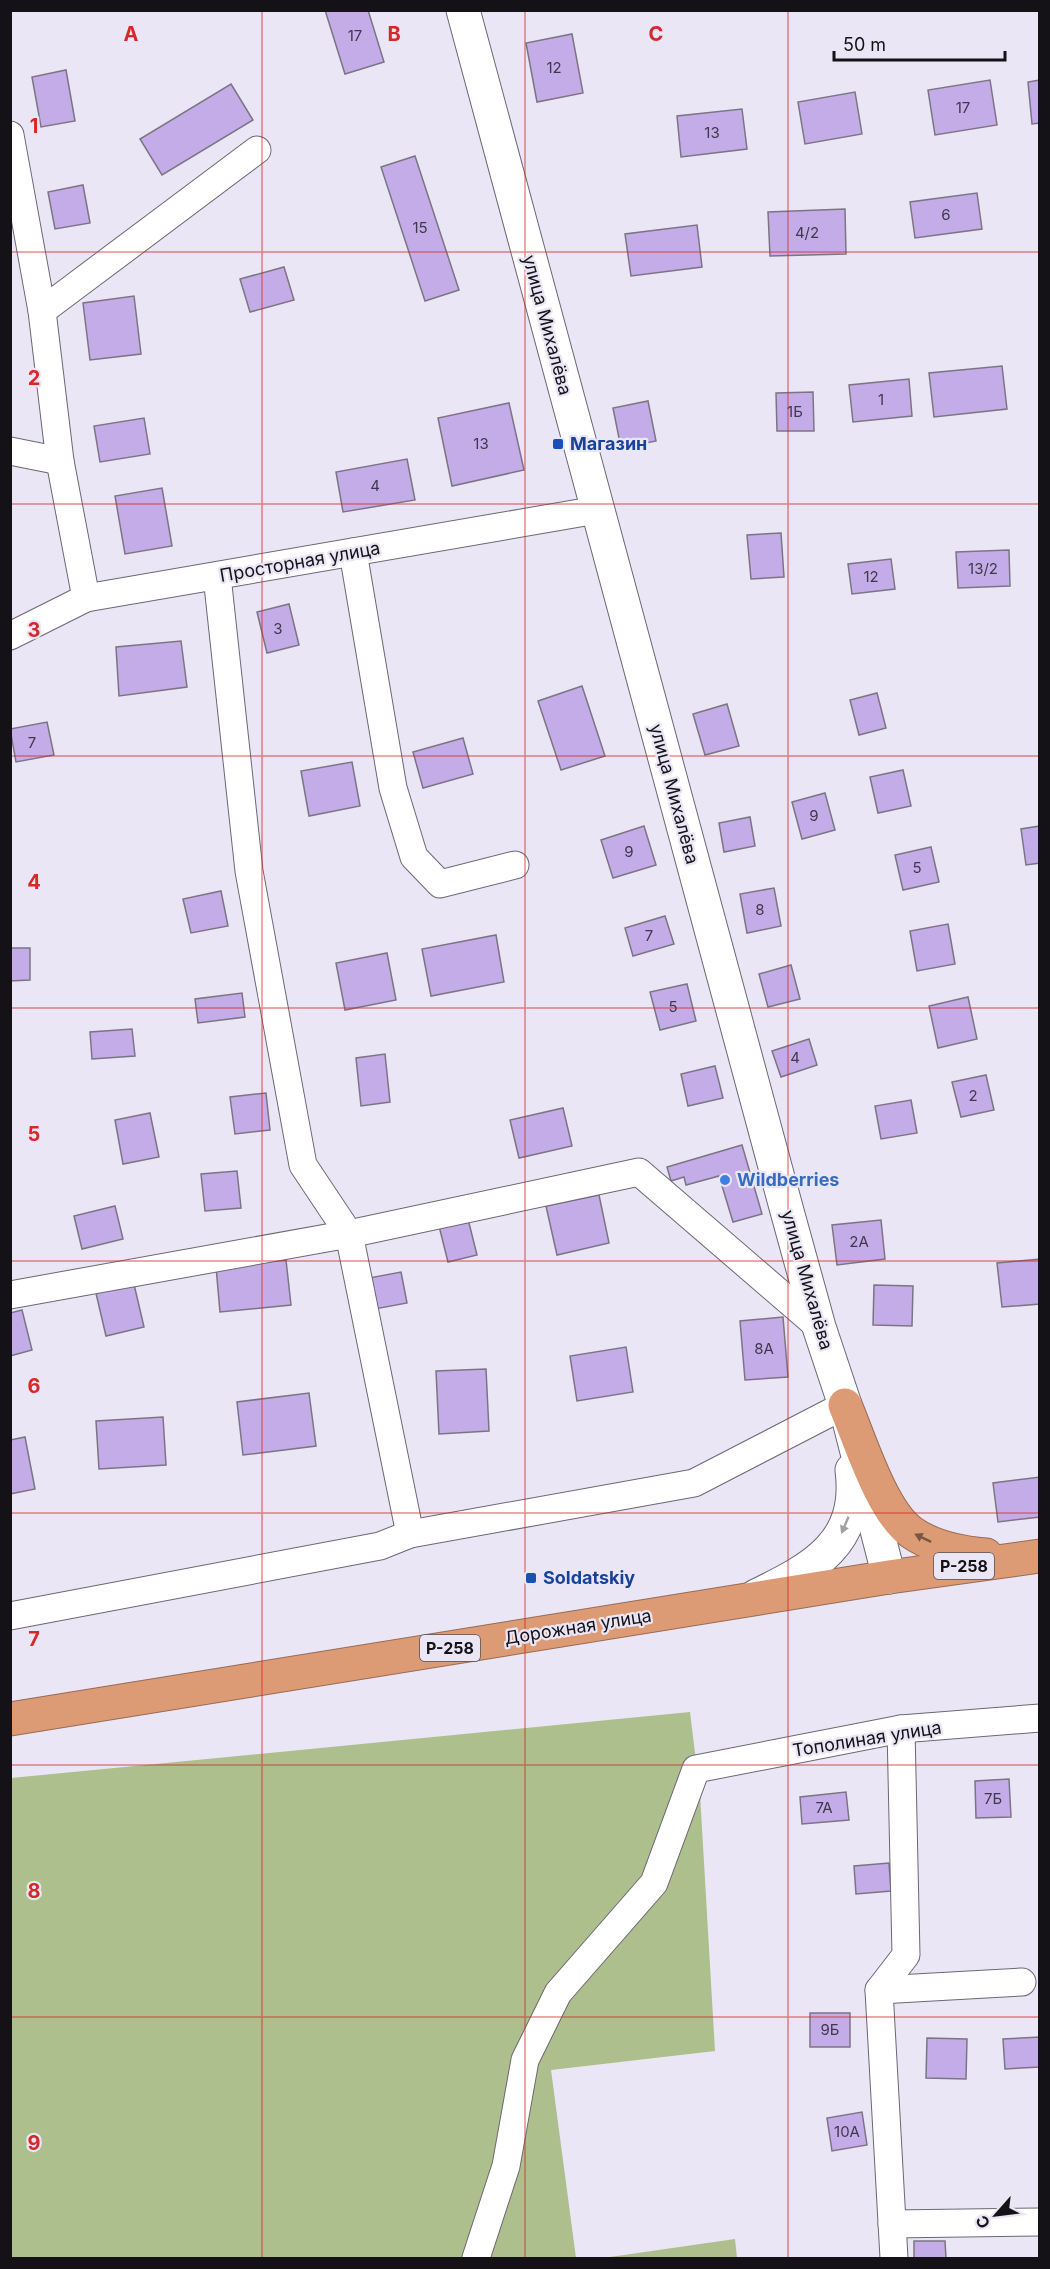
<svg xmlns="http://www.w3.org/2000/svg" width="1050" height="2269" font-family="Inter,sans-serif">
  <style>
    .green { fill: #adbf8c }
    .building { fill: #c4ace8; stroke: #7b7583; stroke-width: 1.5 }
    .lines { fill: none; stroke-linecap: round; stroke-linejoin: round }
    .street-casing { stroke: #6c6774; stroke-width: 29 }
    .secondary-casing { stroke: #6c6774; stroke-width: 35 }
    .highway-casing { stroke: #966b54; stroke-width: 35 }
    .street { stroke: #fff; stroke-width: 27 }
    .secondary { stroke: #fff; stroke-width: 33 }
    .highway { stroke: #dc9b75; stroke-width: 33 }
    .oneway { fill: #a1a0a2 }
    .oneway2 { fill: #785646 }
    .grid { fill: none; stroke: #d62828; stroke-width: 1.5; stroke-opacity: 0.55 }
    .transit-dot { fill: #1a4fb4; stroke: #ebe6f5; stroke-width: 2 }
    .shop-dot { fill: #3f7fe0; stroke: #ebe6f5; stroke-width: 2 }
    .labels { text-anchor: middle; stroke-width: 4.5; stroke-linejoin: round; paint-order: stroke }
    .number-label { font-size: 15px; fill: #40384b }
    .shield { fill: #ebe6f5; stroke: #54525a; stroke-width: 1.5 }
    .shield-label { font-size: 16px; font-weight: bold; fill: #141217 }
    .street-label { font-size: 18px; fill: #141217; stroke: #ebe6f5 }
    .transit-label { font-size: 18px; font-weight: bold; fill: #164399; stroke: #ebe6f5; text-anchor: start }
    .shop-label { font-size: 18px; font-weight: bold; fill: #366cbe; stroke: #ebe6f5; text-anchor: start }
    .grid-label { font-size: 20px; text-anchor: middle; font-weight: bold; fill: #d62828; stroke: #ebe6f5; stroke-width: 4.5; stroke-linejoin: round; paint-order: stroke }
  </style>
  <rect width="100%" height="100%" fill="#ebe6f5"/>
  <g class="green">
    <polygon points="690,1712 700,1794 715,2051 551,2070 576,2258 11,2258 11,1778"/>
    <polygon points="735,2239 737,2258 603,2258"/>
  </g>
  <g class="building">
    <polygon points="325,10 368,10 384,62 345,74"/>
    <polygon points="572,34 583,93 537,102 526,43"/>
    <polygon points="66,70 75,121 41,127 32,77"/>
    <polygon points="990,80 997,125 935,135 928,90"/>
    <polygon points="1040,80 1040,123 1032,124 1028,82"/>
    <polygon points="231,84 253,120 162,175 140,139"/>
    <polygon points="855,92 862,134 805,144 798,102"/>
    <polygon points="742,109 747,149 681,157 677,116"/>
    <polygon points="415,156 459,290 425,301 381,167"/>
    <polygon points="83,185 90,223 55,229 48,192"/>
    <polygon points="977,193 982,229 915,238 910,202"/>
    <polygon points="845,209 846,254 770,256 768,212"/>
    <polygon points="697,225 702,267 631,276 625,234"/>
    <polygon points="284,267 294,300 250,312 240,279"/>
    <polygon points="134,296 141,354 90,360 83,303"/>
    <polygon points="1002,366 1007,409 934,417 929,373"/>
    <polygon points="909,379 912,416 853,422 849,385"/>
    <polygon points="813,392 814,431 777,431 776,393"/>
    <polygon points="648,401 656,441 621,448 613,408"/>
    <polygon points="509,403 524,470 452,486 438,418"/>
    <polygon points="144,418 150,454 100,462 94,426"/>
    <polygon points="407,459 415,500 343,512 336,472"/>
    <polygon points="162,488 172,546 125,554 115,496"/>
    <polygon points="781,533 784,577 751,579 747,535"/>
    <polygon points="1009,550 1010,586 958,588 956,552"/>
    <polygon points="891,559 895,589 852,594 848,564"/>
    <polygon points="289,604 299,645 267,653 257,612"/>
    <polygon points="181,641 187,687 119,696 116,647"/>
    <polygon points="582,686 605,756 561,770 538,701"/>
    <polygon points="877,693 886,728 859,735 850,700"/>
    <polygon points="727,704 739,746 705,755 693,714"/>
    <polygon points="47,722 54,755 16,762 10,729"/>
    <polygon points="463,738 473,774 423,788 413,752"/>
    <polygon points="352,762 360,806 309,816 301,771"/>
    <polygon points="903,770 911,806 878,813 870,777"/>
    <polygon points="825,793 835,830 802,839 792,802"/>
    <polygon points="750,817 755,846 724,852 719,823"/>
    <polygon points="644,826 656,865 613,878 601,840"/>
    <polygon points="1040,826 1040,863 1026,865 1021,829"/>
    <polygon points="931,847 939,882 903,890 895,855"/>
    <polygon points="774,888 781,926 747,933 740,894"/>
    <polygon points="221,891 228,926 191,933 183,899"/>
    <polygon points="665,916 674,944 633,956 625,928"/>
    <polygon points="948,924 955,964 917,971 910,931"/>
    <polygon points="496,935 504,982 431,996 422,949"/>
    <polygon points="10,948 30,948 30,980 10,981"/>
    <polygon points="387,953 396,1000 345,1010 336,963"/>
    <polygon points="791,965 800,999 768,1007 759,974"/>
    <polygon points="687,984 696,1021 660,1030 650,992"/>
    <polygon points="242,993 245,1017 198,1023 195,999"/>
    <polygon points="968,997 977,1039 938,1048 929,1006"/>
    <polygon points="132,1029 135,1056 92,1059 90,1032"/>
    <polygon points="809,1039 817,1065 781,1077 772,1051"/>
    <polygon points="385,1054 390,1102 361,1106 356,1058"/>
    <polygon points="715,1066 723,1098 688,1106 681,1074"/>
    <polygon points="986,1075 994,1110 961,1117 952,1082"/>
    <polygon points="266,1093 270,1130 235,1134 230,1097"/>
    <polygon points="911,1100 917,1133 881,1139 875,1106"/>
    <polygon points="563,1108 572,1146 519,1158 510,1120"/>
    <polygon points="150,1113 159,1157 123,1164 115,1120"/>
    <polygon points="742,1145 762,1214 733,1222 719,1176 686,1185 684,1177 671,1181 667,1167"/>
    <polygon points="237,1171 241,1208 205,1211 201,1174"/>
    <polygon points="599,1195 609,1243 557,1255 546,1206"/>
    <polygon points="115,1206 123,1239 82,1249 74,1216"/>
    <polygon points="467,1215 477,1255 448,1262 438,1222"/>
    <polygon points="881,1220 885,1259 837,1265 832,1225"/>
    <polygon points="1040,1259 1040,1304 1002,1307 997,1263"/>
    <polygon points="286,1260 291,1305 220,1312 216,1267"/>
    <polygon points="401,1272 407,1303 375,1309 369,1278"/>
    <polygon points="133,1280 144,1327 106,1336 95,1289"/>
    <polygon points="874,1285 913,1286 912,1326 873,1325"/>
    <polygon points="22,1310 32,1350 10,1356 10,1313"/>
    <polygon points="783,1317 788,1377 745,1380 740,1321"/>
    <polygon points="626,1347 633,1392 577,1401 570,1356"/>
    <polygon points="486,1369 489,1431 439,1434 436,1371"/>
    <polygon points="309,1393 316,1446 243,1455 237,1402"/>
    <polygon points="163,1417 166,1465 99,1469 96,1421"/>
    <polygon points="25,1437 35,1489 10,1494 10,1440"/>
    <polygon points="1040,1477 1040,1517 998,1522 993,1483"/>
    <polygon points="1009,1779 1011,1817 976,1818 975,1781"/>
    <polygon points="846,1792 849,1820 802,1824 800,1797"/>
    <polygon points="889,1863 891,1891 856,1894 854,1866"/>
    <rect x="810" y="2013" width="40" height="34"/>
    <polygon points="1040,2037 1040,2067 1005,2069 1003,2039"/>
    <polygon points="927,2038 967,2039 966,2079 926,2078"/>
    <polygon points="862,2112 867,2145 832,2151 827,2118"/>
    <polygon points="914,2241 945,2241 946,2258 914,2258"/>
  </g>
  <g class="lines">
    <defs>
      <g id="street">
        <polyline points="10,135 42,311 60,461 86,598"/>
        <polyline points="42,311 257,150"/>
        <polyline points="10,451 60,461"/>
        <polyline points="353,552 393,788 414,857 440,884 515,865"/>
        <polyline points="217,576 249,871 303,1165 349,1234 410,1534"/>
        <polyline points="10,636 86,598 597,510"/>
        <polyline points="10,1295 349,1234 639,1172 819,1327"/>
        <polyline points="10,1616 380,1546 410,1534 694,1483 845,1405"/>
        <polyline points="879,1990 1022,1982"/>
        <polyline points="892,2224 1040,2222"/>
        <polyline points="476,2258 506,2166 525,2060 558,1993 654,1883 696,1769 901,1729 1040,1718"/>
        <polyline points="894,2258 879,1990 906,1955 901,1729"/>
      </g>
      <g id="secondary">
        <polyline points="463,10 787,1211 819,1327 845,1405 889,1577"/>
        <path d="M756,1596c58,-28 105,-53 96,-126"/>
      </g>
      <g id="highway">
        <path d="M845,1405c15,35 36,105 66,127 21,15 51,21 75,23"/>
        <polyline points="10,1719 889,1577 1040,1556"/>
      </g>
    </defs>
    <use href="#street" class="street-casing"/>
    <use href="#secondary" class="secondary-casing"/>
    <use href="#highway" class="highway-casing"/>
    <use href="#street" class="street"/>
    <use href="#secondary" class="secondary"/>
    <use href="#highway" class="highway"/>
  </g>
  <defs><path id="oneway-solid" d="M-6-.8H1V-3.2L6.5 0L1 3.2V.8H-6Z" transform="scale(1.5)"/></defs>
  <use class="oneway" href="#oneway-solid" transform="translate(845 1525) rotate(113)"/>
  <use class="oneway2" href="#oneway-solid" transform="translate(923 1538) rotate(-154)"/>
  <path class="grid" d="M262,10v2248M525,10v2248M788,10v2248M10,252h1030M10,504h1030M10,756h1030M10,1008h1030M10,1261h1030M10,1513h1030M10,1765h1030M10,2017h1030"/>
  <g class="transit-dot">
    <rect x="552" y="438" width="12" height="12" rx="3"/>
    <rect x="525" y="1572" width="12" height="12" rx="3"/>
  </g>
  <circle class="shop-dot" cx="725" cy="1180" r="6"/>
  <g class="labels">
    <g class="number-label">
      <text x="355" y="41">17</text>
      <text x="554" y="73">12</text>
      <text x="963" y="113">17</text>
      <text x="712" y="138">13</text>
      <text x="946" y="220">6</text>
      <text x="420" y="233">15</text>
      <text x="807" y="238">4/2</text>
      <text x="881" y="405">1</text>
      <text x="795" y="417">1Б</text>
      <text x="481" y="449">13</text>
      <text x="375" y="491">4</text>
      <text x="983" y="574">13/2</text>
      <text x="871" y="582">12</text>
      <text x="278" y="634">3</text>
      <text x="32" y="748">7</text>
      <text x="814" y="821">9</text>
      <text x="629" y="857">9</text>
      <text x="917" y="873">5</text>
      <text x="760" y="915">8</text>
      <text x="649" y="941">7</text>
      <text x="673" y="1012">5</text>
      <text x="795" y="1063">4</text>
      <text x="973" y="1101">2</text>
      <text x="859" y="1247">2А</text>
      <text x="764" y="1354">8А</text>
      <text x="993" y="1804">7Б</text>
      <text x="824" y="1813">7А</text>
      <text x="830" y="2035">9Б</text>
      <text x="847" y="2137">10А</text>
    </g>
    <g class="shield">
      <rect x="934" y="1553" width="60" height="26" rx="4.5"/>
      <rect x="420" y="1635" width="60" height="26" rx="4.5"/>
    </g>
    <g class="shield-label">
      <text x="964" y="1572">Р-258</text>
      <text x="450" y="1654">Р-258</text>
    </g>
    <g class="street-label">
      <text transform="translate(547 325) rotate(75)" y="6">улица Михалёва</text>
      <text transform="translate(300 562) rotate(-10)" y="6">Просторная улица</text>
      <text transform="translate(674 794) rotate(75)" y="6">улица Михалёва</text>
      <text transform="translate(807 1280) rotate(74)" y="6">улица Михалёва</text>
      <text transform="translate(578 1627) rotate(-9)" y="6">Дорожная улица</text>
      <text transform="translate(867 1739) rotate(-9)" y="6">Тополиная улица</text>
    </g>
    <g class="transit-label">
      <text x="570" y="450">Магазин</text>
      <text x="543" y="1584">Soldatskiy</text>
    </g>
    <g class="shop-label">
      <text x="737" y="1186">Wildberries</text>
    </g>
  </g>
  <g class="grid-label">
    <text x="131" y="41">A</text>
    <text x="394" y="41">B</text>
    <text x="656" y="41">C</text>
    <text x="34" y="133">1</text>
    <text x="34" y="385">2</text>
    <text x="34" y="637">3</text>
    <text x="34" y="889">4</text>
    <text x="34" y="1141">5</text>
    <text x="34" y="1393">6</text>
    <text x="34" y="1646">7</text>
    <text x="34" y="1898">8</text>
    <text x="34" y="2150">9</text>
  </g>
  <rect width="1050" height="2269" fill="none" stroke="#141217" stroke-width="24"/>
  <g transform="translate(996 2215) rotate(242)" stroke="#ebe6f5" stroke-width="4.5" paint-order="stroke">
  <path d="M0-4.5L10 22L0 15L-10 22Z" fill="#141217"/>
  <text y="-9" font-size="16" font-weight="bold" text-anchor="middle" fill="#141217">С</text>
  </g>
  <path d="M834 51v9h171v-9" fill="none" stroke="#141217" stroke-width="3"/>
  <text x="843" y="51" font-size="18" fill="#141217" stroke="#ebe6f5" stroke-width="4.5" paint-order="stroke">50 m</text>
</svg>
